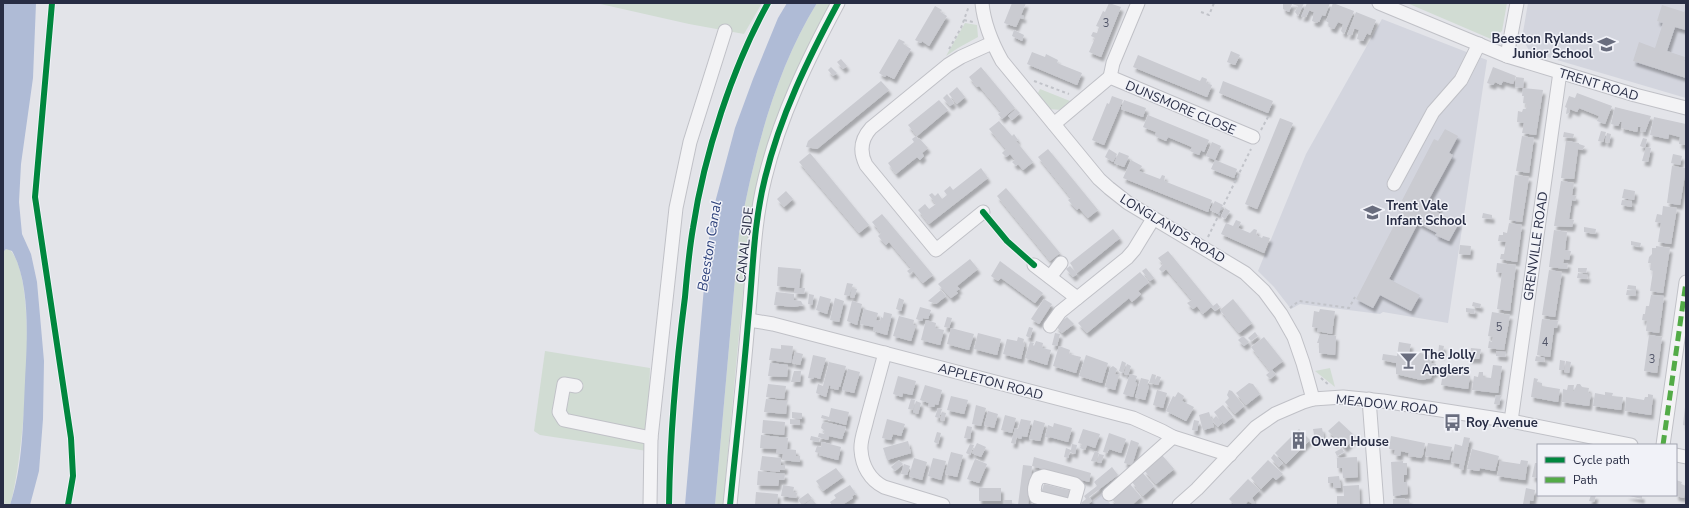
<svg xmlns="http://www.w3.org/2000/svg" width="1689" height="508" font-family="'Nunito Sans',sans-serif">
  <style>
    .built { fill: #d3d5de }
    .green { fill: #d1dcd3 }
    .water { fill: #afbbd6 }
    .building { fill: #cacbd1; filter: url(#shadow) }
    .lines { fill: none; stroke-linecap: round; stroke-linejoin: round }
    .minor-casing { stroke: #c0c1c7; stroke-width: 15 }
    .path { stroke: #c1c3c9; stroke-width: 2; stroke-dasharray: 3 3; stroke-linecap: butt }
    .minor { stroke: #f3f3f5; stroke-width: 13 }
    .quiet { stroke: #53ab47; stroke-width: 5; stroke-dasharray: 10 5; stroke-linecap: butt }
    .cycleway-casing { stroke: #f1f2f8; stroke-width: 8 }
    .cycleway { stroke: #00873e; stroke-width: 6 }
    .labels { text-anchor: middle; stroke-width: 3; stroke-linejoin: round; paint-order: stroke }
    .number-label { font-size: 11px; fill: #525669 }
    .poi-label { font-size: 13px; font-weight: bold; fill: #282d44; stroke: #f1f2f8; text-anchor: start }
    .street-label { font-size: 13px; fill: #282d44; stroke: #f1f2f8 }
    .water-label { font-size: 14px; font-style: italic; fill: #2e427c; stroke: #f1f2f8 }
  </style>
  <defs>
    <filter id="shadow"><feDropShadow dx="2.5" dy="4.5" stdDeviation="1" flood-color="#0004"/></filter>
  </defs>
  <rect width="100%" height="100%" fill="#e3e4e9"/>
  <g class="built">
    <polygon points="1528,3 1686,3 1686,98 1530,52 1522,38"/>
    <polygon points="1382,19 1487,60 1448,323 1383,312 1380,314 1300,304 1291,309 1274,287 1258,271 1306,154"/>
    <polygon points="1102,494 1111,505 1088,505"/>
  </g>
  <g class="green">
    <polygon points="596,3 762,3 744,34 689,24"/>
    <path d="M817,3h15l-44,88 -18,49 -15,58 -6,29 -26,278h-8l24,-271c15,-79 35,-161 78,-231z"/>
    <polygon points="1407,3 1507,3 1502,31 1491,39"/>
    <polygon points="965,23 977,25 978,37 958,48 946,56"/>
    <polygon points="1040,89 1070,101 1071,103 1062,110 1048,109 1037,95"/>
    <path d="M6,249h3c32,28 14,215 1,256h-7v-253z"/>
    <polygon points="545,351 650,368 647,451 540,435 534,431"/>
    <polygon points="1330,368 1335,387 1315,371"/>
  </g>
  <g class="water">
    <path d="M3,3h33l-3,75 -12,86 -2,38 3,32 9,20 6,28 7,79 -1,58 -4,52 -9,34h-20c13,-39 13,-83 15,-124 2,-38 6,-97 -13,-130l-6,-2 -3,3z"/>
    <path d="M787,3h30c-43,70 -63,152 -78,231l-24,271h-30l22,-252 6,-43 22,-82 18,-49 25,-61z"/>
  </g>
  <g class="building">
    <polygon points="1012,3 1026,3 1021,15 1024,16 1023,19 1020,18 1016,27 1004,23"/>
    <polygon points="1109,3 1121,7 1101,57 1089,52 1095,38 1091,36 1093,32 1097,33 1099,27 1096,26 1103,11 1105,12"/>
    <polygon points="1283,3 1304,3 1298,16 1295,12 1298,6 1292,4 1289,12 1283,9"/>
    <polygon points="1307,3 1330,3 1325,16 1322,15 1319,22 1318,21 1317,23 1312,21 1314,12 1311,11 1309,10 1306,17 1301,17"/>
    <polygon points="1333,3 1354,11 1344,34 1341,31 1343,24 1338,22 1334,29 1329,27 1329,23 1326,21"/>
    <polygon points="1662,5 1684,12 1686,8 1686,30 1675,27 1667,51 1685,57 1684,61 1686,61 1686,78 1633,61 1639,42 1655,48 1663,23 1657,21"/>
    <polygon points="935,6 942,10 940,12 947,16 929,46 922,41 921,43 915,40"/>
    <polygon points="1356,12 1376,20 1370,35 1367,33 1363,41 1357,39 1359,30 1354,28 1352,35 1347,35"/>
    <polygon points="1014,30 1024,35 1022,41 1012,36"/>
    <polygon points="899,39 905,42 903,44 911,49 894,79 886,75 885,77 879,73"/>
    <polygon points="1231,51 1240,55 1235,65 1227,62"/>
    <polygon points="1032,52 1045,57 1046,54 1058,60 1057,63 1082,73 1077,85 1027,64"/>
    <polygon points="1138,55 1200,81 1202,77 1207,79 1206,83 1212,85 1207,97 1133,67"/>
    <polygon points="841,59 847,66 843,69 837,62"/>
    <polygon points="831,67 837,73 833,76 828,70"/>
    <polygon points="981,67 1015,108 1002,119 998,114 1001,112 979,86 977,87 969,77"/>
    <polygon points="1493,67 1516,76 1513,84 1503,81 1501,85 1495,82 1493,85 1487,83"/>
    <polygon points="1516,77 1524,78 1523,88 1515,87"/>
    <polygon points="881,81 889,90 817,149 806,147 808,141"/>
    <polygon points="1223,81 1273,101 1268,113 1219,93"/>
    <polygon points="957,87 965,97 957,104 949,94"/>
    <polygon points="1523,88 1543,90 1536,135 1522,133 1524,123 1517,122 1518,111 1522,112 1523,109 1526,109 1527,104 1523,103 1524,96 1522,96"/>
    <polygon points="1577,93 1612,106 1605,124 1597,121 1599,116 1579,108 1577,112 1570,109 1569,113 1566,114 1567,108 1565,107 1569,96 1575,98"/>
    <polygon points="947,94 954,103 950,106 943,98"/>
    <polygon points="1112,96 1123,100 1104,145 1092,140 1107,103 1109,104"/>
    <polygon points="939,100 948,110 917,136 908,125"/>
    <polygon points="1124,100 1146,108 1143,117 1121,109"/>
    <polygon points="1615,107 1651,116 1645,132 1640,131 1641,127 1638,127 1637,132 1621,128 1622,122 1620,122 1618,126 1611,124"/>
    <polygon points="1016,109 1020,113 1012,120 1008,116"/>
    <polygon points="1148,115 1209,140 1204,152 1201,150 1199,155 1190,151 1192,147 1168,137 1166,141 1155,136 1156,132 1143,127"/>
    <polygon points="1654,117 1686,124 1685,145 1679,144 1680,137 1669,134 1668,139 1650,135"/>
    <polygon points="1280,118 1293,123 1257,209 1245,204"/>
    <polygon points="999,121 1012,136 1014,134 1018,140 1016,141 1033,162 1023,170 1018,164 1016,166 1012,162 1015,160 1010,154 1006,157 1002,153 1006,149 989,129"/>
    <polygon points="1445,129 1458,136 1449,153 1453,155 1428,201 1440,207 1437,212 1459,223 1449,241 1435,235 1437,233 1418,223 1389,279 1420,295 1411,311 1380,295 1373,308 1356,299 1402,210 1398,208 1434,139 1438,141"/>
    <polygon points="1601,131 1606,132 1603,142 1598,141"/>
    <polygon points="1564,132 1574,134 1573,138 1563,137"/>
    <polygon points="1607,133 1611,134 1609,143 1605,142"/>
    <polygon points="916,136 918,139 919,138 928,148 922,153 924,156 920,160 917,157 896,174 888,163 914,142 912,139"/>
    <polygon points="1522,136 1534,138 1529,173 1516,171"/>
    <polygon points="1643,138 1647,139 1645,148 1640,146"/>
    <polygon points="1566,141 1579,143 1579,144 1585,146 1582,150 1578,149 1574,179 1561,178"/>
    <polygon points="1212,142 1221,146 1215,160 1237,169 1234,178 1211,169 1215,160 1206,156"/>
    <polygon points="1646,147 1651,148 1648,162 1642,161"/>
    <polygon points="1048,149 1098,210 1088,218 1079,208 1077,210 1068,200 1071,198 1038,157"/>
    <polygon points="1109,149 1117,154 1113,162 1105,157"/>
    <polygon points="1119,152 1129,156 1124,167 1114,163"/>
    <polygon points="810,153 869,225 859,233 799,162"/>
    <polygon points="1673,154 1682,156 1680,165 1671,163"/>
    <polygon points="1131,160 1142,166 1139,171 1160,179 1162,175 1165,176 1164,181 1212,200 1208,212 1123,178"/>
    <polygon points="1672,166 1686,168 1680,205 1667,203"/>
    <polygon points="981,168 988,178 929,224 918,210 925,204 929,209 936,204 929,195 932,193 935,196 938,193 942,199 947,195 944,191 950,186 953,190"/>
    <polygon points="1515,175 1529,177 1522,222 1509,220"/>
    <polygon points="1561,181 1574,183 1572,195 1576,196 1575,201 1572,200 1569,219 1574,220 1572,227 1554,226"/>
    <polygon points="1006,188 1060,253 1050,261 997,196"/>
    <polygon points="1624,189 1635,191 1634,200 1622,198"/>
    <polygon points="786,191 793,199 784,207 777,199"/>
    <polygon points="1622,200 1632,201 1632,207 1621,205"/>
    <polygon points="1215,201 1223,205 1218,214 1210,210"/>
    <polygon points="1663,206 1677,208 1671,244 1658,242 1661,223 1655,222 1657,214 1662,215"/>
    <polygon points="1225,208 1230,211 1225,219 1221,216"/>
    <polygon points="1483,213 1492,215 1492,219 1482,218"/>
    <polygon points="882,214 933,275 923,283 913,271 910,274 907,271 911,268 889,242 886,245 878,236 881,233 872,222"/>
    <polygon points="1236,220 1241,222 1238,228 1250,233 1254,229 1257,230 1256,235 1262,238 1263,236 1270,238 1264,253 1221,234 1226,223 1233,226"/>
    <polygon points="1509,223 1522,225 1517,262 1500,259 1501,254 1504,254 1506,242 1498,241 1499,235 1503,235 1503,232 1507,233"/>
    <polygon points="1584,227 1596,229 1595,234 1584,232"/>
    <polygon points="1113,229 1120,238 1077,273 1070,263"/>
    <polygon points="1554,230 1567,232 1565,250 1571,251 1569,260 1564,259 1563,263 1568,263 1567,269 1549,267"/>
    <polygon points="1631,241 1641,243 1640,247 1631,245"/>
    <polygon points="1460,245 1471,246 1470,255 1459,254"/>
    <polygon points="1656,246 1670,248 1663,293 1650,291 1653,271 1650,270 1651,263 1648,263 1649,257 1652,254 1652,248 1656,248"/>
    <polygon points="1168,251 1213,306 1217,303 1220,307 1215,311 1211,307 1203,314 1197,306 1193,309 1187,303 1192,300 1166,269 1162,272 1159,269 1163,264 1158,258"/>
    <polygon points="970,259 978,269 957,286 960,289 956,291 958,293 951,298 938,284"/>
    <polygon points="1000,261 1043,293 1035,303 1001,278 998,281 991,276"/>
    <polygon points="1497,263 1516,265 1510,311 1497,309 1502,273 1496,272"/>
    <polygon points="1070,266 1077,274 1073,277 1066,269"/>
    <polygon points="778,267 801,269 799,288 805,288 804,294 794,293 795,288 777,286"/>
    <polygon points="1146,268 1154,278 1150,281 1142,271"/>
    <polygon points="1578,268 1587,268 1586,273 1578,272"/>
    <polygon points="1549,270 1562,272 1555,317 1542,315"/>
    <polygon points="1140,272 1149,282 1138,291 1141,294 1132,302 1129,298 1087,333 1078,323"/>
    <polygon points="1578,273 1588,275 1587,279 1577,278"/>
    <polygon points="847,283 853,284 849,296 844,295"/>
    <polygon points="1628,285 1636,286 1636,290 1627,289"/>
    <polygon points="852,288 857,289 854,298 850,297"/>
    <polygon points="941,290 946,296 936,304 928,301"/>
    <polygon points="1627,290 1636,291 1635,296 1626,295"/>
    <polygon points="776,292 794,294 794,300 801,301 803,305 794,307 774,305"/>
    <polygon points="809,294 814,295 812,305 808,304"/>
    <polygon points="1651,295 1664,296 1659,333 1646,331 1647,321 1642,320 1643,314 1645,314 1646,306 1649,306"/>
    <polygon points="820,296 831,299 827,314 816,310"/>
    <polygon points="835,298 844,301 839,322 830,320"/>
    <polygon points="899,298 904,300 901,311 896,309"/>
    <polygon points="1044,299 1052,304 1039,324 1031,319"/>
    <polygon points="1233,299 1252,323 1239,333 1220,310"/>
    <polygon points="852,301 862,304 857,325 847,321"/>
    <polygon points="1473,302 1481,304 1480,308 1472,306"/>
    <polygon points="920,307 931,310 928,319 923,318 922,321 916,319"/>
    <polygon points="1466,308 1475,309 1474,314 1466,312"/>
    <polygon points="864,309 878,313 876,320 880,321 881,317 883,318 884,312 892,314 887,335 877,332 873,330 874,327 860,324"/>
    <polygon points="1320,309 1335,311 1332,334 1317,331 1318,328 1312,327 1314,311 1319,312"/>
    <polygon points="1492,312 1510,315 1504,350 1488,348 1489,341 1492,342 1493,337 1488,336"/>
    <polygon points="899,316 914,320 913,325 916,325 911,341 893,336"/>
    <polygon points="947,317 952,318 949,328 944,327"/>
    <polygon points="1067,317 1074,324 1062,333 1056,326"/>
    <polygon points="1542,319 1558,321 1557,328 1554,328 1550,357 1537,355"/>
    <polygon points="926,320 936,323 935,328 944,330 940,345 921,340"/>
    <polygon points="1029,327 1033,328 1030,338 1026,336"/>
    <polygon points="951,328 974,334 969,350 947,344"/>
    <polygon points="1255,332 1258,336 1251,341 1248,338"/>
    <polygon points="978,333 1001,339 997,355 974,349"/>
    <polygon points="1055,333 1060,334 1057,346 1052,345"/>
    <polygon points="1320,334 1336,336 1335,355 1319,353 1319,343 1317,343"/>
    <polygon points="1649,335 1662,337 1657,373 1644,371"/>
    <polygon points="1243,336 1249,342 1244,346 1238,340"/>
    <polygon points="1018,337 1024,339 1023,343 1025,343 1021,359 1003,354 1007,339 1017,341"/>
    <polygon points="1264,337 1283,361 1270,371 1251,347"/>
    <polygon points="1036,341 1043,343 1042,348 1051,350 1047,365 1025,358 1030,342 1034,343 1033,345 1034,346"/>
    <polygon points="1399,342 1411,344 1409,352 1417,352 1432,356 1431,363 1436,364 1435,373 1432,373 1431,378 1421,380 1396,374 1396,363 1382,360 1383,354 1397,356"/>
    <polygon points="781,345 793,346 791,363 769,360 771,348 781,349"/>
    <polygon points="1439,345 1444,346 1442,355 1438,355"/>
    <polygon points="1059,346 1070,350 1069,354 1081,357 1076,373 1053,366"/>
    <polygon points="1471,348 1481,349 1479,359 1469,359"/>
    <polygon points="1496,351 1506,352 1505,357 1496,356"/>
    <polygon points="795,352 803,354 800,365 792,363"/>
    <polygon points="813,355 826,358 820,379 814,377 813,379 808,378"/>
    <polygon points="1086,355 1108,363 1102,383 1079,376"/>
    <polygon points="1536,356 1545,358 1544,362 1535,361"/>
    <polygon points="1560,360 1565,361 1564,370 1559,370"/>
    <polygon points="1122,361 1126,363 1123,373 1119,371"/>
    <polygon points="1566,361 1571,362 1569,373 1564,372"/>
    <polygon points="829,362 846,366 840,387 839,386 838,390 830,388 831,386 829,385 826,397 816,393 818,384 823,386"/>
    <polygon points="770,363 788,365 787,377 768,376"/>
    <polygon points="1127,364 1131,366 1128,375 1124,374"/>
    <polygon points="1493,365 1502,366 1498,393 1472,390 1474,376 1478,377 1479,372 1483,372 1483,377 1491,378"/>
    <polygon points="1113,366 1117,369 1115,374 1119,375 1115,390 1105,387 1110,368"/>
    <polygon points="1453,367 1462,368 1461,371 1467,372 1467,376 1470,376 1468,389 1441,385 1443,373 1452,374"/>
    <polygon points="848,369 860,372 854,393 842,390"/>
    <polygon points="1272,370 1276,374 1270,379 1266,375"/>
    <polygon points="794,371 801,371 800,382 791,382"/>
    <polygon points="1130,374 1137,376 1135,382 1137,383 1133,397 1123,394"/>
    <polygon points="1152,374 1156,375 1154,384 1149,383"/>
    <polygon points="898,376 916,381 912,395 903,393 902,397 893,394"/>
    <polygon points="1157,376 1161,377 1158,385 1154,384"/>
    <polygon points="1141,378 1149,380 1147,385 1149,386 1145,400 1135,397"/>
    <polygon points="1534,378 1538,379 1537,382 1542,383 1542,386 1560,389 1558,402 1531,397"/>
    <polygon points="1249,383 1253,384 1260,394 1246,405 1236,393"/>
    <polygon points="768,384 786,386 784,399 766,397"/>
    <polygon points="1577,384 1580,384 1582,387 1589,388 1588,393 1591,393 1589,406 1562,402 1563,389 1567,390 1568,385 1574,385 1573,391 1574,391"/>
    <polygon points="925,385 942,390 938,405 935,404 934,407 928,406 929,403 920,400"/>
    <polygon points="1157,390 1167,393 1163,408 1153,405"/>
    <polygon points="1229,390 1232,391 1244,406 1235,414 1225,402 1229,398 1227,395"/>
    <polygon points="1178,392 1184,396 1182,401 1194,407 1186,421 1166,411 1173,396 1175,397"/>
    <polygon points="1605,392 1613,393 1612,396 1623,397 1621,410 1593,406 1595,393 1605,395"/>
    <polygon points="1648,394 1653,395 1651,415 1625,411 1626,397 1644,400 1645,397 1648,397"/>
    <polygon points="1496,395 1501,396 1499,405 1494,404"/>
    <polygon points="951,396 968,400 964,414 947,410"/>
    <polygon points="766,399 787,401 786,414 764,412"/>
    <polygon points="911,399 915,400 913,410 908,409"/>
    <polygon points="916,401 921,403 918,414 913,412"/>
    <polygon points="976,405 986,408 981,426 972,424"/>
    <polygon points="1223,405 1233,417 1224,424 1214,412"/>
    <polygon points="1685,407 1686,407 1686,426 1683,425"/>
    <polygon points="831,408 849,412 846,425 821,418 822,415 829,417"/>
    <polygon points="938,408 942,409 939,418 935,417"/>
    <polygon points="988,411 998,414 994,428 984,425"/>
    <polygon points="792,412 802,413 802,419 792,418"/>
    <polygon points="942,412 946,413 944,421 940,420"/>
    <polygon points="1209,412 1214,427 1203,430 1199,415"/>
    <polygon points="1005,415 1016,418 1012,433 1001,430"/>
    <polygon points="1216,416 1222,423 1218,427 1212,420"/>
    <polygon points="790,419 800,420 800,425 790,424"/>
    <polygon points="887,419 905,424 901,436 893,434 891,440 882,438"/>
    <polygon points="1021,419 1031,421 1027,437 1022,436 1021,439 1018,438 1017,435 1015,444 1011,443 1015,428 1018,429"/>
    <polygon points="763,420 785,422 784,435 762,433"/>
    <polygon points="1034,420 1045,423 1040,441 1029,439"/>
    <polygon points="1194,420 1199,421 1197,431 1192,430"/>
    <polygon points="1339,421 1356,437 1345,448 1338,441 1334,443 1332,441 1334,437 1328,431"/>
    <polygon points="824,422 846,427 842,439 829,436 828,440 818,437 819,433 824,434 825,431 821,428 822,424"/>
    <polygon points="1054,423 1072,428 1068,442 1050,437 1049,438 1045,437 1048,425 1053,427"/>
    <polygon points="967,426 972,427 970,439 964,438"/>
    <polygon points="1322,428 1324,438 1315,440 1313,429"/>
    <polygon points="1083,429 1100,434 1095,448 1087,445 1085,450 1080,448 1082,444 1078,443"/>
    <polygon points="1299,429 1310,440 1286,464 1275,453"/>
    <polygon points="937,432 941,433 938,444 934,442"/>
    <polygon points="1109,433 1126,439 1121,453 1109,449 1107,453 1103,452"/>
    <polygon points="761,435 788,438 787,449 796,450 796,456 800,456 800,462 782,460 783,454 776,454 777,449 760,448"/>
    <polygon points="811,436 820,438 819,442 810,440"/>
    <polygon points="1391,436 1425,443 1423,455 1421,458 1416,457 1408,456 1409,453 1401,451 1400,456 1394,455 1395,450 1389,449"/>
    <polygon points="1464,437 1470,438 1463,470 1459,469 1460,464 1451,462 1455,444 1462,446"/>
    <polygon points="1131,440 1139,443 1132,465 1124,463"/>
    <polygon points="908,441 911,453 887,460 883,448"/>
    <polygon points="822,442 841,447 838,460 819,455 819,453 815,452 817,446 821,447"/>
    <polygon points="977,443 986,447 981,457 972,453"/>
    <polygon points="1428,443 1452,447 1449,460 1425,456"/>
    <polygon points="970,444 974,445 970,455 966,453"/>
    <polygon points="1072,444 1077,445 1075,454 1070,452 1068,458 1064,457 1066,448 1071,450"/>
    <polygon points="1342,448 1344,452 1337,456 1335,452"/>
    <polygon points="1472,449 1499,456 1495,471 1480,468 1479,471 1467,469"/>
    <polygon points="1095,451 1099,453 1096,462 1091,461"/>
    <polygon points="951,452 963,455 957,477 945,474"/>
    <polygon points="1099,454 1104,455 1101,463 1097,462"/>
    <polygon points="1274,454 1283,463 1279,467 1271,458"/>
    <polygon points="1162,455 1174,469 1156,484 1144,470"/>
    <polygon points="762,456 781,458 781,465 785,465 785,470 780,470 780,472 760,470"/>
    <polygon points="1034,457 1091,473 1089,482 1032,466"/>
    <polygon points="1357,457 1358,477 1343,478 1342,468 1337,468 1337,458"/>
    <polygon points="914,458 927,462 922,480 909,476"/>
    <polygon points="933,458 946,461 941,480 928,476"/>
    <polygon points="975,459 987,464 979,483 967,479"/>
    <polygon points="899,460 903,464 895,471 891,467"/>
    <polygon points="1268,460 1283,474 1276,480 1273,477 1261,489 1251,478"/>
    <polygon points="1521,460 1528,461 1525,480 1497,476 1500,461 1520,464"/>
    <polygon points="1403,461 1403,463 1407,463 1407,475 1404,475 1404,482 1407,482 1408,494 1393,496 1391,462"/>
    <polygon points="1535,463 1538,463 1538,478 1532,477"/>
    <polygon points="904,464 910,466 907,475 901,474"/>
    <polygon points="1023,465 1032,466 1028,505 1018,505"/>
    <polygon points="1112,467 1118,475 1089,497 1092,501 1087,505 1083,505 1081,503 1086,499 1084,496 1097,486 1094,482"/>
    <polygon points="836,468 843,477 823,491 816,481"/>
    <polygon points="758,471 785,474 784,480 779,480 778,486 757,485"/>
    <polygon points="1142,472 1154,486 1143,496 1132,482"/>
    <polygon points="1339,476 1341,488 1334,488 1333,483 1328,483 1328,477"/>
    <polygon points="1248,479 1260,490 1252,498 1255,503 1253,504 1248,501 1245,505 1235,505 1229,499"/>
    <polygon points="1676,480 1682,482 1681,484 1686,486 1684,498 1676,496"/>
    <polygon points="1129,483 1141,497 1132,505 1117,505 1111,498"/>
    <polygon points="1044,484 1072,491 1069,500 1041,493"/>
    <polygon points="783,485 794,487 793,492 797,493 796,498 781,496"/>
    <polygon points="850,485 856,494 852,496 853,498 842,505 832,505 830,502 836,498 834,495"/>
    <polygon points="1359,485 1360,505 1337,505 1337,496 1344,496 1343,486"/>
    <rect x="979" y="488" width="22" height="13"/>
    <polygon points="1526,488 1535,490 1533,501 1530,500 1529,505 1523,504"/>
    <polygon points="756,492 778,494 777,505 755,505"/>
    <polygon points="808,493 812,498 802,505 798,500"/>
    <polygon points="1591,495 1596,495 1594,502 1589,501"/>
    <polygon points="1625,495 1642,495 1642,499"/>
    <polygon points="1405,498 1405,500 1409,499 1410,505 1393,505 1393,499"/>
    <polygon points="812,499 816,504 804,505"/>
    <rect x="1004" y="500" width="8" height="5"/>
  </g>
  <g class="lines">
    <defs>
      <g id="minor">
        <path d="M982,3c2,21 10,40 20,58l97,118 10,9 19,15 117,70 19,18 17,23 13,23 9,26 10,36"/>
        <polyline points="1379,3 1507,56 1635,95 1686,108"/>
        <polyline points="1507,56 1517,3"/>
        <polyline points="1110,77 1113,63 1138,3"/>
        <polyline points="1054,124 1110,77 1253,137"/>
        <polyline points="1394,184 1433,112 1461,80 1479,44"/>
        <path d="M983,212l-47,38 -70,-85c-7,-14 -5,-26 5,-37l77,-63 13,-8 31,-14"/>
        <polyline points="1034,265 1077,298"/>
        <polyline points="1050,277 1061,263"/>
        <polyline points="749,320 773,324 1133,418 1162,431 1173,437 1230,455"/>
        <polyline points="1050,326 1060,312 1127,258 1134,250 1153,219"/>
        <path d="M885,353c-6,22 -12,44 -18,66 -2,10 -7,21 -6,31 1,16 9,30 23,37l59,18"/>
        <polyline points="576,386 564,384 559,412 564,420 651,438"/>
        <polyline points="1369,399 1377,505"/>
        <polyline points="1511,421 1560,72"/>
        <polyline points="1663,445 1686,282"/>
        <polyline points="1676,455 1686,457"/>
        <polyline points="1109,494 1173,437"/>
        <polyline points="650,505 651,438 676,208 690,142 725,31"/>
        <path d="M730,505c6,-61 13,-122 18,-183 5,-49 5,-96 17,-144 15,-62 43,-119 73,-175"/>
        <path d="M1068,505l-32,-8c-3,-6 -1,-14 2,-19l6,-2 31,8 3,3 -5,18"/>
        <polyline points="1179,505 1197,489 1256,427 1275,414 1303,402 1313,399 1343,397 1383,401 1511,421 1631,445"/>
      </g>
    </defs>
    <use href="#minor" class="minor-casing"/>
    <g class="path">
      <polyline points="1201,12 1209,15 1214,3"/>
      <polyline points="964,20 973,22"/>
      <polyline points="949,49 961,28 969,6"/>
      <polyline points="1034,81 1069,94"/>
      <polyline points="1261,130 1269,115"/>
      <polyline points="1208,237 1251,149"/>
      <polyline points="1290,308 1299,301 1349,308 1355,297"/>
      <polyline points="1321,378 1330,386"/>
    </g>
    <use href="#minor" class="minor"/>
    <polyline class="quiet" points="1663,445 1686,282"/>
    <defs>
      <g id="cycleway">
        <polyline points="52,3 35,197 71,438 73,476 68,505"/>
        <polyline points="983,212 1007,241 1034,265"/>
        <path d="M669,505c1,-69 7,-139 16,-208 2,-23 4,-46 8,-69 11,-73 39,-160 75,-225"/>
        <path d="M730,505c6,-61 13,-122 18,-183 5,-49 5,-96 17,-144 15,-62 43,-119 73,-175"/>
      </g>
    </defs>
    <use href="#cycleway" class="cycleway-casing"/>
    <use href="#cycleway" class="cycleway"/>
  </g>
  <defs>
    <symbol id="school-bare" viewBox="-9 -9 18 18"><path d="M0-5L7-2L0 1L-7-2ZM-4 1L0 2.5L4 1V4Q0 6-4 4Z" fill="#696d7e" stroke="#f1f2f8" stroke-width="2.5" paint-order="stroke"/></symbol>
    <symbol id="bar-bare" viewBox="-9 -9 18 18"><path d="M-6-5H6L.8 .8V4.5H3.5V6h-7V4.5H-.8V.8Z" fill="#696d7e" stroke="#f1f2f8" stroke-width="2.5" paint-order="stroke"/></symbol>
    <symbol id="bus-bare" viewBox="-9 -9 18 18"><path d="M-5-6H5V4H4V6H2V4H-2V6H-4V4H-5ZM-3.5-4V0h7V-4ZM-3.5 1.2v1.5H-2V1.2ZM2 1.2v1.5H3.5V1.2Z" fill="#696d7e" stroke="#f1f2f8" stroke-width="2.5" paint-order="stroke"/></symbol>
    <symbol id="building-bare" viewBox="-9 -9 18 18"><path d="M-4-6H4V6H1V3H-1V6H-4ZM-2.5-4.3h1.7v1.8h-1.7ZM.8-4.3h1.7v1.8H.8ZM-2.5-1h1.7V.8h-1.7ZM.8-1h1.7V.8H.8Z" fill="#696d7e" stroke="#f1f2f8" stroke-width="2.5" paint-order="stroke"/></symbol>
  </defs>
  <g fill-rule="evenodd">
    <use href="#school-bare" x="1594" y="32" width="25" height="25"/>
    <use href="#school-bare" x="1360" y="200" width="25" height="25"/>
    <use href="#bar-bare" x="1396" y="348" width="25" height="25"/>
    <use href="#bus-bare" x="1440" y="410" width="25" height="25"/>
    <use href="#building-bare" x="1286" y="428" width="25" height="25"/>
  </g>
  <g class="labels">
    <g class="number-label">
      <text x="1106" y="27">3</text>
      <text x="1499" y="331">5</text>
      <text x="1545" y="346">4</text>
      <text x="1652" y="363">3</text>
    </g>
    <g class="poi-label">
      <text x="1593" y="43" text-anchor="end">Beeston Rylands<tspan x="1593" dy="15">Junior School</tspan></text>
      <text x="1386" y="210">Trent Vale<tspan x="1386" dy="15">Infant School</tspan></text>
      <text x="1422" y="359">The Jolly<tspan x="1422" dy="15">Anglers</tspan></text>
      <text x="1466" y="427">Roy Avenue</text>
      <text x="1311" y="446">Owen House</text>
    </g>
    <g class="street-label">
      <text transform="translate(1599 84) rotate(17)" y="5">TRENT ROAD</text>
      <text transform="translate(1181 107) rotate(23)" y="5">DUNSMORE CLOSE</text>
      <text transform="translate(1173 228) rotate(31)" y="5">LONGLANDS ROAD</text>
      <text transform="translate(744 245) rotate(-84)" y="5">CANAL SIDE</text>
      <text transform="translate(1535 246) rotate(-82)" y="5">GRENVILLE ROAD</text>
      <text transform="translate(991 381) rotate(15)" y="5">APPLETON ROAD</text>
      <text transform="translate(1387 404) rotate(6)" y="5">MEADOW ROAD</text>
    </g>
    <g class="water-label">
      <text transform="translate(709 246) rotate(-81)" y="5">Beeston Canal</text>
    </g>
  </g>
  <rect width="1689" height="508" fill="none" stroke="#282d44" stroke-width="8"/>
  <rect x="1537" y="444" width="140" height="52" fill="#f1f2f8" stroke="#a1a3b0"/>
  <rect x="1545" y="457" width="20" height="6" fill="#00873e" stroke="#a1a3b0"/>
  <text x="1573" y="464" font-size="12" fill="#282d44">Cycle path</text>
  <rect x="1545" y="477" width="20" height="6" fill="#53ab47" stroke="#a1a3b0"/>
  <text x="1573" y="484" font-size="12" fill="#282d44">Path</text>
</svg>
